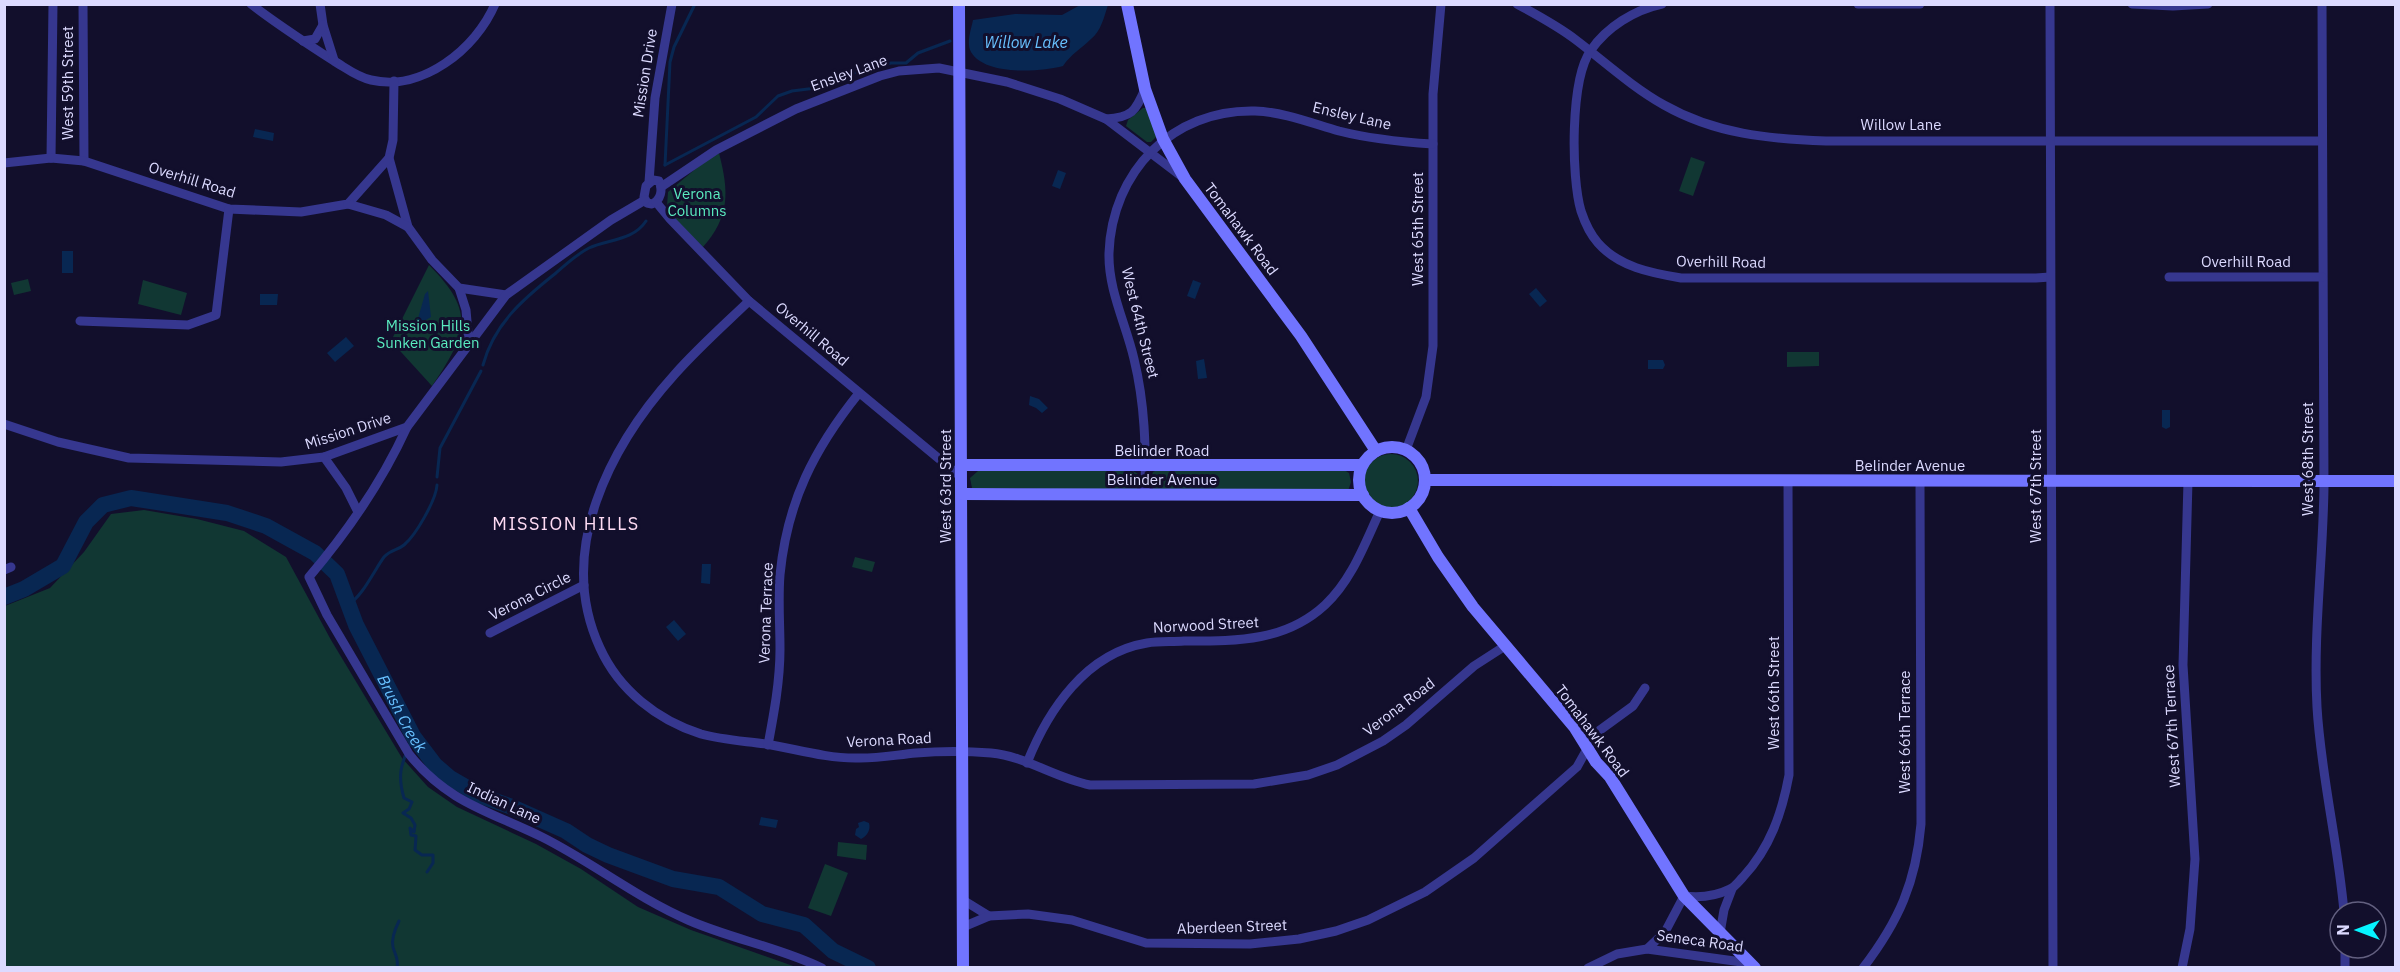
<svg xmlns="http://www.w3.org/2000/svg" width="2400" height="972" font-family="'IBM Plex Sans',sans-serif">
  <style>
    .green { fill: #113733 }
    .water { fill: #082752 }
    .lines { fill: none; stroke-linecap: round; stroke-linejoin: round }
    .stream { stroke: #082752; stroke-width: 3 }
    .river { stroke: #082752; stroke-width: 16 }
    .street { stroke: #36378f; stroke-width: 9 }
    .secondary { stroke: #7174ff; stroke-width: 12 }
    .labels { text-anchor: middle; stroke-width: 6; stroke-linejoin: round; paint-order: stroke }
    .street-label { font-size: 15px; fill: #dcdaff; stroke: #120f2c }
    .park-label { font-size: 15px; fill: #5aebbf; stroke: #120f2c }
    .water-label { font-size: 16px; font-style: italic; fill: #68c1ff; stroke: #120f2c }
    .quarter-label { font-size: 18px; letter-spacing: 1.5px; fill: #ffdcf4; stroke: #120f2c }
  </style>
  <rect width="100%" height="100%" fill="#120f2c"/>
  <g class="green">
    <polygon points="1143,108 1146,108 1157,136 1151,142 1147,142 1126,126 1128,120"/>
    <path d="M719,153c10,39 11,63 -16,94l-25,-24 -11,-17 1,-14 37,-31z"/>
    <polygon points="1691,157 1705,162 1693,196 1679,191"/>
    <path d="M429,265c48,48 37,70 3,121l-41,-45z"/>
    <polygon points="28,279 31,291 14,295 11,283"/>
    <polygon points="143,280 187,293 181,315 138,304"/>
    <polygon points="1787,352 1819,352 1819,366 1787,367"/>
    <circle cx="1391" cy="481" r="27"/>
    <polygon points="1157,470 1344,470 1349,473 1351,482 1348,491 1153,490 1151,477 1153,472"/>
    <polygon points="978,471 1133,471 1138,474 1137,490 972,488 970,478"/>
    <polygon points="144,510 197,519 244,531 286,557 331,640 402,758 428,787 457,807 536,844 581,869 638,907 691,930 796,967 5,967 5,606 50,588 84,552 111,514"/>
    <polygon points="855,557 875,562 872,572 852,567"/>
    <polygon points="838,842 867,845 866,860 837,856"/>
    <polygon points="825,864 848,873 831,916 808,908"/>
  </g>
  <g class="water">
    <path d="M1082,4l26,1c-4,12 -7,26 -17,34 -10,10 -20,15 -28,27 -23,6 -78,10 -92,-14 -5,-9 0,-22 2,-32l42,-6 47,1z"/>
    <polygon points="255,129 274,133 273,141 253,137"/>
    <polygon points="1058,170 1066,173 1060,189 1052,186"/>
    <rect x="62" y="251" width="11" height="22"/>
    <polygon points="1193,280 1201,283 1195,299 1187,296"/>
    <polygon points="1536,288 1547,301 1540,307 1529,294"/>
    <polygon points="428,291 431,317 419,324 417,322 425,294"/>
    <polygon points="260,294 278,294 277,305 260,305"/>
    <polygon points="346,337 354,346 335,362 327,353"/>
    <polygon points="1204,359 1207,378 1198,379 1196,361"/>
    <polygon points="1648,360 1663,360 1665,365 1663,369 1648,369"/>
    <polygon points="1030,396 1039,399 1048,408 1042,413 1036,408 1029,405"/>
    <polygon points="2162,410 2170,410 2170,427 2166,429 2162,427"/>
    <polygon points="702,564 711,564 710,584 701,583"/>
    <polygon points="674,620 686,634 678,641 666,627"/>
    <polygon points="761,817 778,820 776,828 759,825"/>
    <path d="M864,821l5,2c2,7 -2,13 -8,16l-6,-4 1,-6 3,-2 -1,-4z"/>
  </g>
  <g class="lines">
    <g class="stream">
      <polyline points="665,165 756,117 778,96 792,91 816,88 859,71 891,63 906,63 918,53 950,41"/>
      <polyline points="665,165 670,62 674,47 695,4"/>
      <path d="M483,365c11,-41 40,-66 73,-92 10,-9 21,-19 33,-25 19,-9 44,-7 57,-27"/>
      <polyline points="437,477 440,448 481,371"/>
      <path d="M348,604c13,-5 27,-35 36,-47 6,-7 14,-7 20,-12 12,-10 32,-45 33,-60"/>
      <path d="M413,736c-10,26 -17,35 -9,62l8,4 -3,7 -6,4 8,5 4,7 -1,7 -4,-4 1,7 5,1 -1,14 7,5h11v8l-6,9"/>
      <path d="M397,968c2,-9 -2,-13 -4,-21 -2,-9 2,-18 6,-26"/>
    </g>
    <path class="river" id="s1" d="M4,597l20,-8 39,-23 23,-44 17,-17 28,-7 96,15 39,13 49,27 22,21 19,51 57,111 22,29 15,13 31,18 31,11 54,24 21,14 21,10 65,24 46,8 43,27 42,11 29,26 35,17"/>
    <g class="street">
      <polyline points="83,4 84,161"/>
      <path d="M251,4c27,21 55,39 83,57 12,7 23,16 37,19 51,12 105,-31 124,-76"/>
      <polyline points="320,4 323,25 334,60"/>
      <path d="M1517,4c20,11 41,22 59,36 29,22 56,47 88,65 51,29 105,34 162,36h496"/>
      <path d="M1662,4c-28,6 -55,23 -71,46 -21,29 -20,127 -10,161 4,12 9,23 17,32 21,24 53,30 83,35h355l14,-1"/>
      <polyline points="1858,4 1920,4"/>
      <polyline points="2050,4 2053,968"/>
      <polyline points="2132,4 2173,6 2208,4"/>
      <path d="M2322,4l2,483c-1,74 -11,147 -7,220 4,69 21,136 27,205"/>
      <polyline points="303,41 315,39 323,25"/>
      <polyline points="394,81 393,140 389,158 408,227 432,260 459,288 506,295"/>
      <path d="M1106,119c26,-2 29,-7 39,-30"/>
      <polyline points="51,158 53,4"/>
      <polyline points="4,163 51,158 84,161 229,209 301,212 348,204 389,158"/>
      <path d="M653,180l6,1c4,9 2,19 -7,23l-5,-1 -3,-6 2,-11z"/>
      <polyline points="649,182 655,98 672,4"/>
      <polyline points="661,187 716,150 796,109 880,76 899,71 939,68 1007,82 1060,99 1106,119 1181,176"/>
      <polyline points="656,202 670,219 749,301 961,477"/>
      <polyline points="348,204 386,215 408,227"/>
      <polyline points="2169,277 2322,277"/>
      <polyline points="459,288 466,310 469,345"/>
      <path d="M749,301c-25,24 -51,47 -74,73 -65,72 -120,177 -75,274 19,42 57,72 101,86 21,6 44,7 65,10 30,5 59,14 89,14 20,1 40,-3 61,-5 25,-2 50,-2 75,0 34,3 64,25 99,32l164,-1 54,-9 29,-10 46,-24 23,-16 68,-59 31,-20"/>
      <polyline points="80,321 188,325 216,315 229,209"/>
      <polyline points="4,424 58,442 129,458 281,462 324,457 407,427 506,295 611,220 645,200"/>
      <path d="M407,427c-25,55 -59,104 -98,150l18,38 82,139c39,49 80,57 133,83 50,25 95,61 146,83 43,19 91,27 134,48"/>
      <polyline points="1406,450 1426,397 1433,346 1433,94 1441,4"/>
      <polyline points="324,457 346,488 358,512"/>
      <path d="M1145,494c1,-46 0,-90 -11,-135 -8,-35 -26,-69 -25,-106 3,-81 63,-144 146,-142 29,1 56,12 84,20 31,8 62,11 94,13"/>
      <polyline points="4,570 11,567"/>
      <polyline points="490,633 584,585"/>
      <path d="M768,745c6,-32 12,-64 12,-96 0,-25 -2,-49 0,-74 7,-73 34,-126 79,-182"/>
      <path d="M1027,763c21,-53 59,-110 120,-120 12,-2 25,-1 37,-2 52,0 101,1 141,-36 27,-25 40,-62 55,-94"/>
      <polyline points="963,900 989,916"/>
      <polyline points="963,927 989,916 1028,914 1072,920 1146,943 1250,944 1299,939 1336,931 1368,920 1425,892 1474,858 1577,767 1596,733 1633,706 1645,688"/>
      <polyline points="1720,933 1724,910 1732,889"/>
      <polyline points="1647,949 1749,963"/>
      <path d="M1588,968l29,-14 30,-5 18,-17 19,-36c16,2 32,0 46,-7 5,-2 9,-8 13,-12 27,-29 39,-64 46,-102l-1,-294"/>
      <path d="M1863,968c36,-47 53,-86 58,-144l-1,-343"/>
      <polyline points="2182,968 2190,929 2195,859 2183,665 2188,481"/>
      <polyline points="2345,968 2345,948"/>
    </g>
    <g class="secondary">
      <polyline points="959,4 963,968"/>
      <polyline points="1127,4 1145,89 1163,139 1185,179 1301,336 1376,451"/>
      <circle cx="1392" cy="480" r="33"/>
      <polyline points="962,465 1362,465"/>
      <polyline points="1425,480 2396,481"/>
      <polyline points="962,494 1363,495"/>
      <polyline points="1409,508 1438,557 1473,607 1575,728 1596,762 1610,777 1684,896 1755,968"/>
    </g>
  </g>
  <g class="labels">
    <g class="street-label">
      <text transform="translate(645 73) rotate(-81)" y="5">Mission Drive</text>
      <text transform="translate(849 73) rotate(-20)" y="5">Ensley Lane</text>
      <text transform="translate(68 83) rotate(-90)" y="5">West 59th Street</text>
      <text transform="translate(1352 116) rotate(13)" y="5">Ensley Lane</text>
      <text x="1901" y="130">Willow Lane</text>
      <text transform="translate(192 180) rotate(17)" y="5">Overhill Road</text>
      <text transform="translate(1241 229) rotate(53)" y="5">Tomahawk Road</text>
      <text transform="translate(1418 229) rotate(-90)" y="5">West 65th Street</text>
      <text transform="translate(1721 262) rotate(1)" y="5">Overhill Road</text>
      <text x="2246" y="267">Overhill Road</text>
      <text transform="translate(1140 323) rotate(76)" y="5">West 64th Street</text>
      <text transform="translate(812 334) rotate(40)" y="5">Overhill Road</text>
      <text transform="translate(348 431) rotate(-18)" y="5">Mission Drive</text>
      <text x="1162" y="456">Belinder Road</text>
      <text transform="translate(2308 459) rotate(-90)" y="5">West 68th Street</text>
      <text x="1910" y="471">Belinder Avenue</text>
      <text x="1162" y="485">Belinder Avenue</text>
      <text transform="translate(946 486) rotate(-90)" y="5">West 63rd Street</text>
      <text transform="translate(2036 486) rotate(-90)" y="5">West 67th Street</text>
      <text transform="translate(530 596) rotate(-27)" y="5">Verona Circle</text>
      <text transform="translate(766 613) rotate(-88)" y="5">Verona Terrace</text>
      <text transform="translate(1206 625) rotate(-3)" y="5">Norwood Street</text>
      <text transform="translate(1774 693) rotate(-90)" y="5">West 66th Street</text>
      <text transform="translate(1399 707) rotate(-37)" y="5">Verona Road</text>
      <text transform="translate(2172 726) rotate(-93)" y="5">West 67th Terrace</text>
      <text transform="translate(1592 731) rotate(53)" y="5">Tomahawk Road</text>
      <text transform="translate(1905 732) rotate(-90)" y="5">West 66th Terrace</text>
      <text transform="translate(889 740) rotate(-3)" y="5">Verona Road</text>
      <text transform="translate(504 803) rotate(25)" y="5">Indian Lane</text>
      <text transform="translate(1232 927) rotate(-2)" y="5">Aberdeen Street</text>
      <text transform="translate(1700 941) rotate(8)" y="5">Seneca Road</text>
    </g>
    <g class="park-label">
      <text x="697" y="199">Verona<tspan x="697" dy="17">Columns</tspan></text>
      <text x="428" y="331">Mission Hills<tspan x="428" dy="17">Sunken Garden</tspan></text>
    </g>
    <g class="water-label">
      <text x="1026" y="48">Willow Lake</text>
      <text dy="6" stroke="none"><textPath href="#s1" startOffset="548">Brush Creek</textPath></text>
    </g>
    <g class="quarter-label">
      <text x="566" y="530">MISSION HILLS</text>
    </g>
  </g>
  <rect width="2400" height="972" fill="none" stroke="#dcdaff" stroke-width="12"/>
  <g transform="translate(2358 930) rotate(270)"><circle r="28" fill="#120f2c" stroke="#636080" stroke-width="1.5"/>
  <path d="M0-4.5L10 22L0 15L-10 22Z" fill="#06f3ff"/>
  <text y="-9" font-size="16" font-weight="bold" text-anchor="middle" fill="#dcdaff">N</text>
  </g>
</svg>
